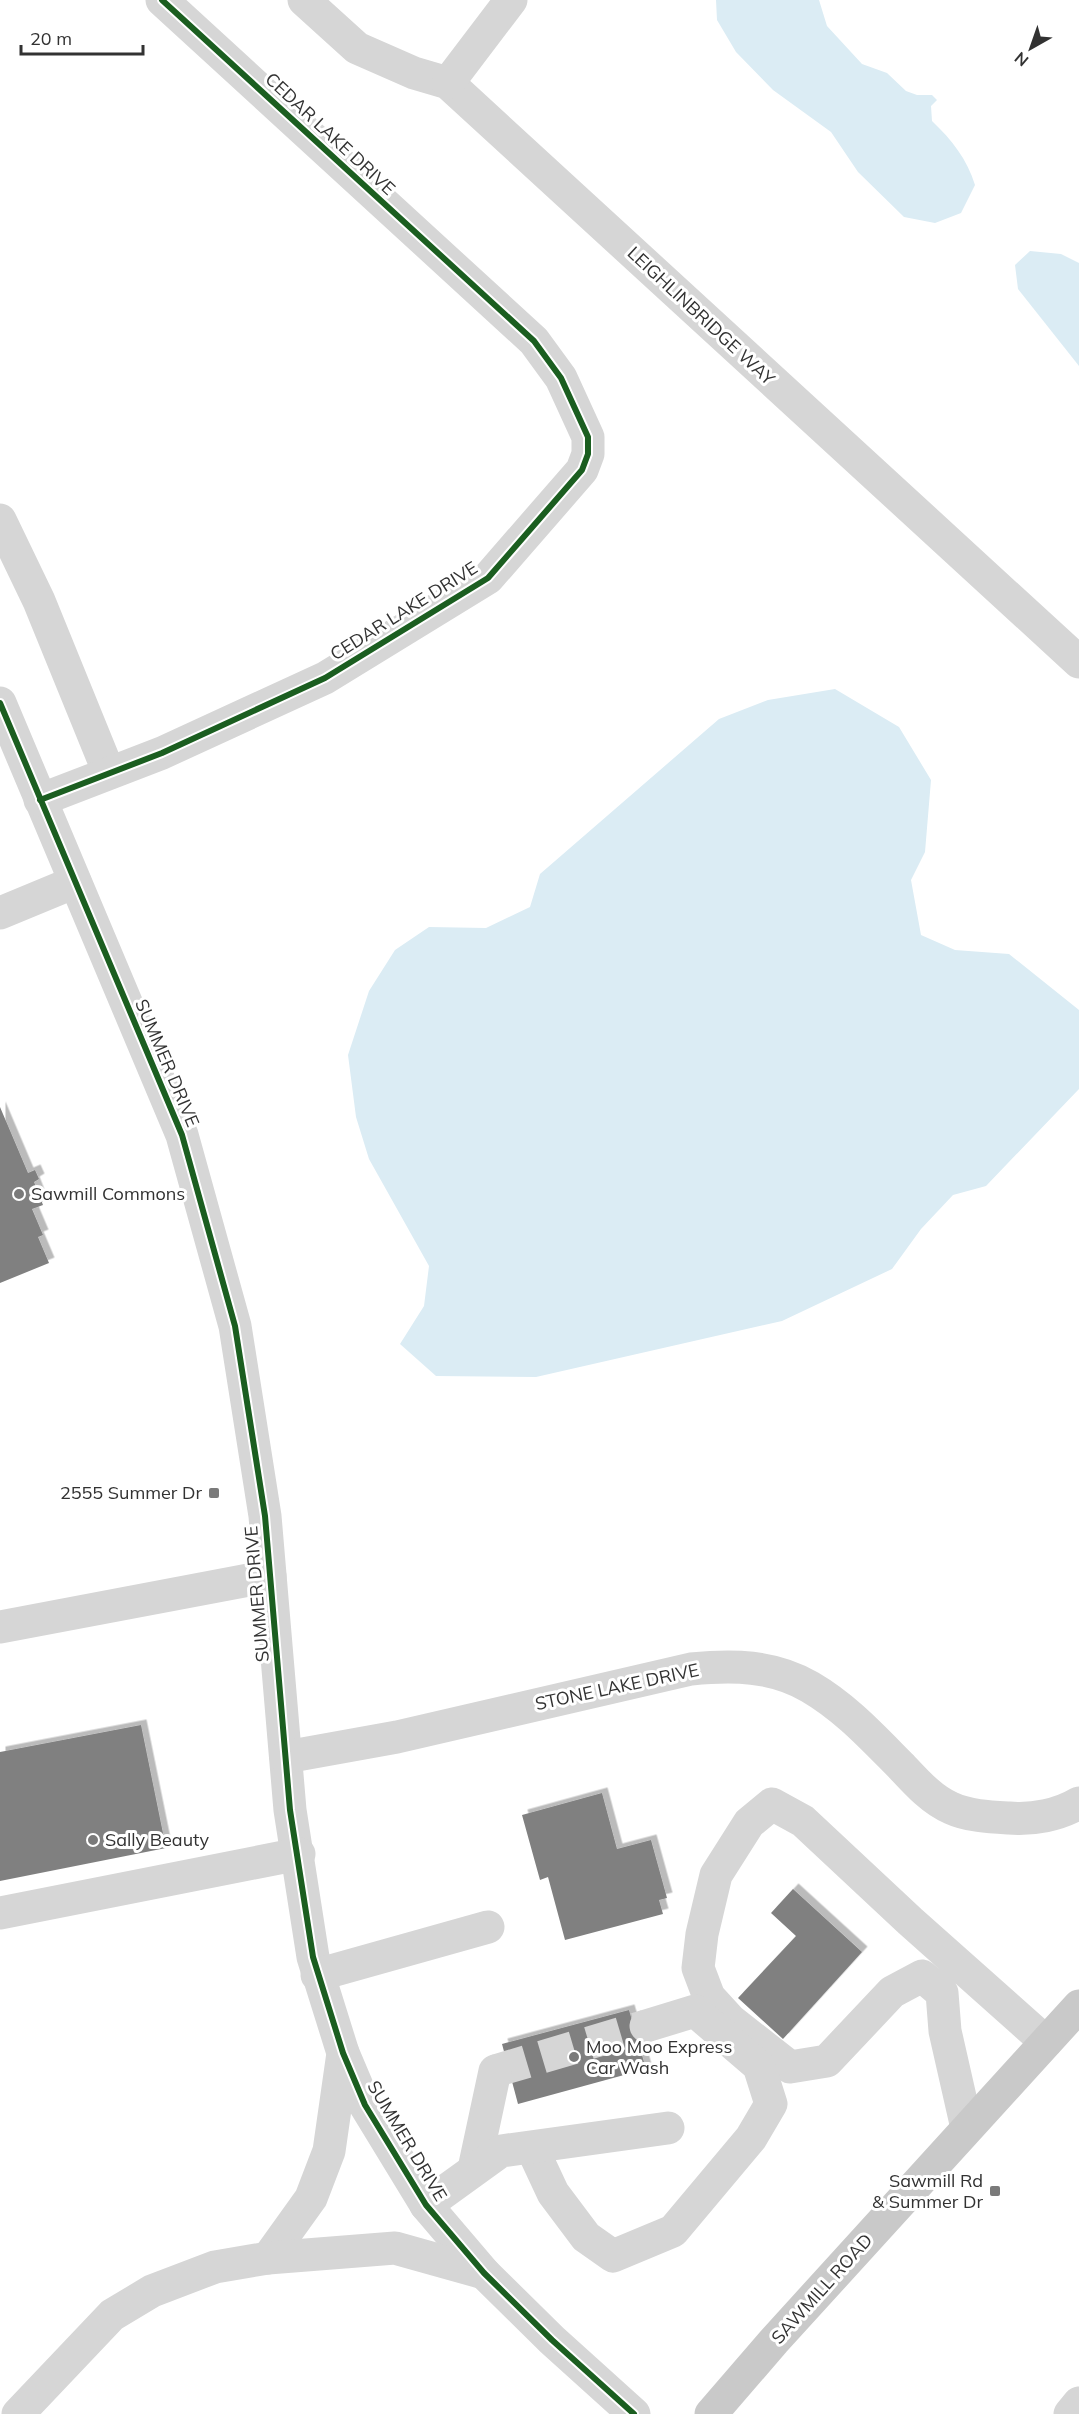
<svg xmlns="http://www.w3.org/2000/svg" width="1079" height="2414" font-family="Mulish,sans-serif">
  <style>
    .water { fill: #dbecf4 }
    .building { fill: #808080; filter: url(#shadow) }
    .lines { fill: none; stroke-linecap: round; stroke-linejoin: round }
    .minor-tunnel { stroke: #d6d6d6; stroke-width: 33; stroke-dasharray: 33 16; stroke-linecap: butt }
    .minor { stroke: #d6d6d6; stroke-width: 33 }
    .major { stroke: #c9c9c9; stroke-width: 33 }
    .cycleway-casing { stroke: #fff; stroke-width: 10 }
    .cycleway { stroke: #1b5e20; stroke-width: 6 }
    .poi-dot { fill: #7a7a7a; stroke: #fff; stroke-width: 2 }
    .labels { text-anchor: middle; stroke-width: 6; stroke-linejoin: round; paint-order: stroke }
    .street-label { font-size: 18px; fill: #323232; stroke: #fff }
    .poi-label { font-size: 18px; fill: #323232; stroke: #fff; text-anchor: start }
  </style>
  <defs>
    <filter id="shadow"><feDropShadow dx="5.5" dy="-5.5" stdDeviation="0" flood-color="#0004"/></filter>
  </defs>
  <rect width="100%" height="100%" fill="#fff"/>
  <g class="water">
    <path d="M716,0h103l8,26 35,38 25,9 19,18 11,4h15l5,5 -6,6 1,15c20,19 35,38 43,64l-14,28 -26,10 -31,-6 -46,-45 -27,-40 -58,-42 -37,-38 -19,-32z"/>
    <polygon points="1030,251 1061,254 1079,263 1079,366 1018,289 1015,265"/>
    <polygon points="835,689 899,727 931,780 925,852 911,880 921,935 955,950 1009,954 1079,1010 1079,1089 986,1186 953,1195 921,1229 892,1269 782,1321 536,1377 436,1376 400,1344 424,1306 429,1266 369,1159 356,1117 348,1055 369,991 395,950 429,927 486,928 530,907 540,874 719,719 768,700"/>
  </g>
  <g class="building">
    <polygon points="0,1107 28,1173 35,1170 39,1179 34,1182 43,1205 32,1209 43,1235 38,1237 49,1263 0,1283"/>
    <polygon points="141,1725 166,1848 0,1881 0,1752"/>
    <polygon points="602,1793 617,1849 651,1840 667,1898 659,1900 663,1914 565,1940 548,1877 540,1880 522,1815"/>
    <polygon points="793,1889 862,1952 783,2039 738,1998 796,1936 771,1913"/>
    <polygon points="629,2010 646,2069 518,2104 502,2044"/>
  </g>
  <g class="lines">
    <polyline class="minor-tunnel" points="495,2071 646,2026"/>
    <g class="minor">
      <polyline points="304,0 357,48 414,73 448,83 1079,662"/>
      <polyline points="448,83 511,0"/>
      <polyline points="0,520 39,601 109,773"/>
      <polyline points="0,703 182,1135 235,1326 265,1516 290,1810 313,1957 343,2053 365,2105 426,2205 484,2273 552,2340 634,2414"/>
      <polyline points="40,800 162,753 325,678 488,578 582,470 588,454 588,437 561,378 534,341 162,0"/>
      <polyline points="0,913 75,882"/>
      <polyline points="0,1627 270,1576"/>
      <path d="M286,1757l111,-20 294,-68c41,-4 82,-4 119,18 36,21 63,51 92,80 14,15 30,33 49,41 17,8 39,9 58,10 24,2 50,-3 70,-15"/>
      <polyline points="0,1913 299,1854"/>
      <polyline points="317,1975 488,1927"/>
      <polyline points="967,2128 945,2031 942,1993 922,1976 892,1992 827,2061 790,2067 730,2020 709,1997 698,1968 702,1934 716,1875 749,1823 772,1804 803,1821 910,1921 1046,2042"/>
      <polyline points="532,2148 553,2193 586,2237 613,2256 673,2231 751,2138 771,2104 759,2066 695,2011 646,2026"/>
      <polyline points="474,2169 495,2071"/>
      <polyline points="426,2205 501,2151 668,2128"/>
      <polyline points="268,2258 311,2198 329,2151 343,2053"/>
      <polyline points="18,2414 112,2315 152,2291 215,2267 268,2258 395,2248 484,2273"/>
      <polyline points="1070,2414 1079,2403"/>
    </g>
    <polyline class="major" points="711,2414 774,2341 1079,2006"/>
    <defs>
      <g id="cycleway">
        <polyline points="0,703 182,1135 235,1326 265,1516 290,1810 313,1957 343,2053 365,2105 426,2205 484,2273 552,2340 634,2414"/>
        <polyline points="40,800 162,753 325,678 488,578 582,470 588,454 588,437 561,378 534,341 162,0"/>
      </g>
    </defs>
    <use href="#cycleway" class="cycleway-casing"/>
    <use href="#cycleway" class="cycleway"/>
  </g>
  <g class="poi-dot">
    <circle cx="19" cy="1194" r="6"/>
    <rect x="208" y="1487" width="12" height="12" rx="3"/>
    <circle cx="93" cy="1840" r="6"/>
    <circle cx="574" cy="2057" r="6"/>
    <rect x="989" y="2185" width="12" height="12" rx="3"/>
  </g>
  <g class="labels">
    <g class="street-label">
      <text transform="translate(330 134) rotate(43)" y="6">CEDAR LAKE DRIVE</text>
      <text transform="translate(701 316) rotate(43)" y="6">LEIGHLINBRIDGE WAY</text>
      <text transform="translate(404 611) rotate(-32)" y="6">CEDAR LAKE DRIVE</text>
      <text transform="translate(167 1063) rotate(67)" y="6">SUMMER DRIVE</text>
      <text transform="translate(257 1594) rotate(-95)" y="6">SUMMER DRIVE</text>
      <text transform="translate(617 1687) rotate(-12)" y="6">STONE LAKE DRIVE</text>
      <text transform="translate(407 2141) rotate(59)" y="6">SUMMER DRIVE</text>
      <text transform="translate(822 2289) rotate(-48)" y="6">SAWMILL ROAD</text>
    </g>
    <g class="poi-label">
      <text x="31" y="1200">Sawmill Commons</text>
      <text x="202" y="1499" text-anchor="end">2555 Summer Dr</text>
      <text x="105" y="1846">Sally Beauty</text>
      <text x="586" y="2053">Moo Moo Express<tspan x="586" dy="21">Car Wash</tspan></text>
      <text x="983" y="2187" text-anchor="end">Sawmill Rd<tspan x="983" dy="21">&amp; Summer Dr</tspan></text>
    </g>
  </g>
  <g transform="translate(1031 48) rotate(220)" stroke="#ffffff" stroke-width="4.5" paint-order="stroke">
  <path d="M0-4.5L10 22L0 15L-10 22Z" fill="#323232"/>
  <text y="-9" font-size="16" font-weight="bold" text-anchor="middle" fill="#323232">N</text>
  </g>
  <path d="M21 45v9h122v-9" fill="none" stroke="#323232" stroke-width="3"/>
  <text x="30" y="45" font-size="18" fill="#323232" stroke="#ffffff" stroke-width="4.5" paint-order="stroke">20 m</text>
</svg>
